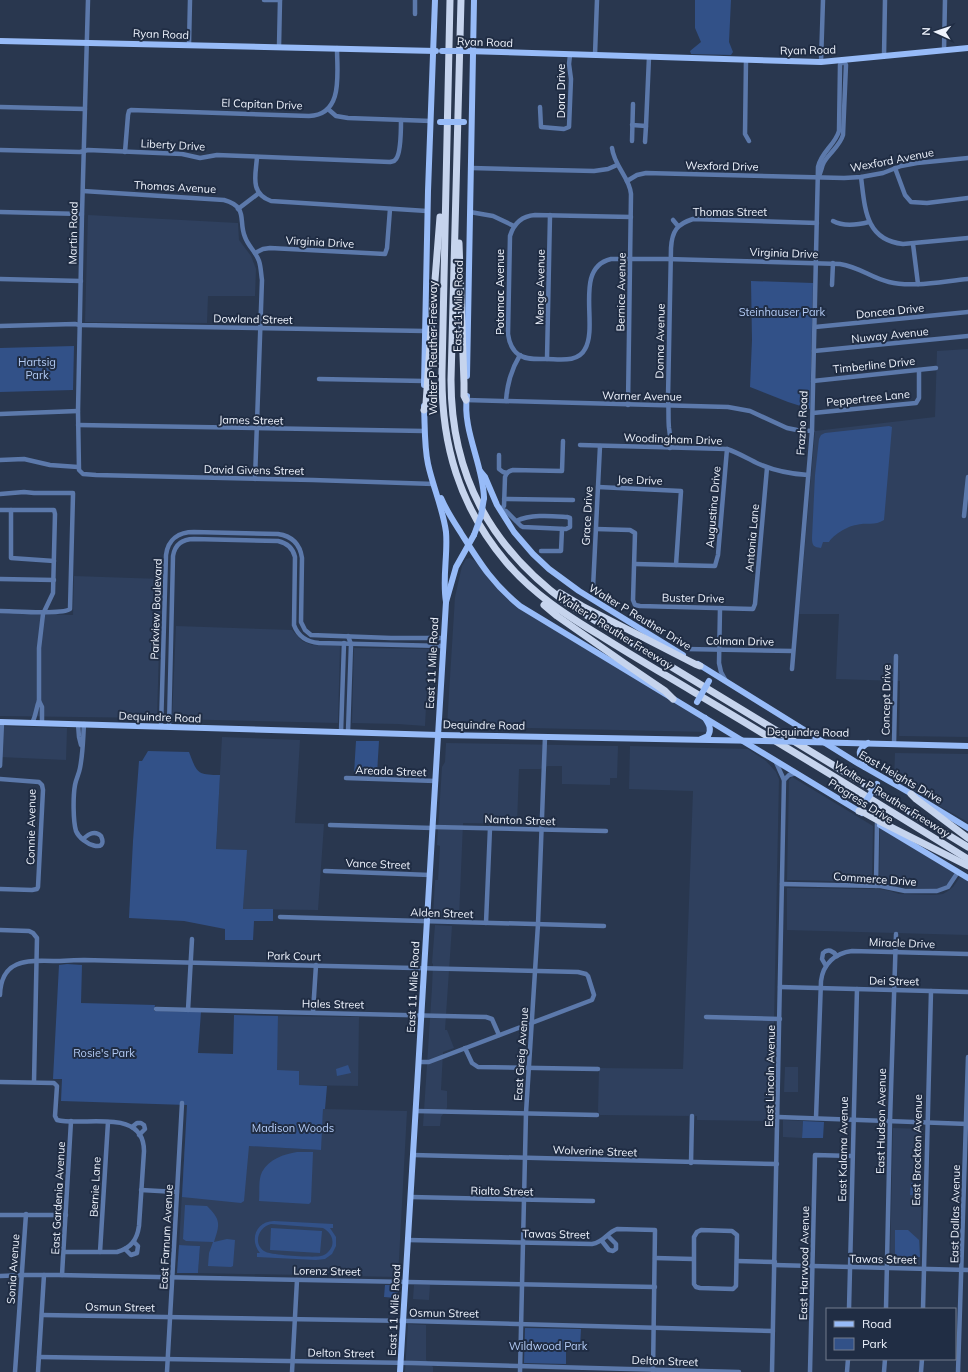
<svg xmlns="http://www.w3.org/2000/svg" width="968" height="1372" font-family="Mulish,sans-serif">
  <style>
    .built { fill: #2f405e }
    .green { fill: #325188; fill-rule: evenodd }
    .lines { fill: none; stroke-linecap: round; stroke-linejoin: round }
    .minor { stroke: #5c79ab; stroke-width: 4.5 }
    .major { stroke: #97bbf8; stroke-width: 6 }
    .highway { stroke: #c6d4ed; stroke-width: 7 }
    .major-bridge { stroke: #97bbf8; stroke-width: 6 }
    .labels { text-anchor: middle; stroke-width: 4; stroke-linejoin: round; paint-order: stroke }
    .street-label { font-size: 11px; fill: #eef3fd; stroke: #202d44 }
    .park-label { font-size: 11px; fill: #b3cbf5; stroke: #202d44 }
  </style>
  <rect width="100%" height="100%" fill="#29374f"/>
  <g class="built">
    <polygon points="88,215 238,223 239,240 251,256 256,269 255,296 208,296 207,323 85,322"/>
    <polygon points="968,349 968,737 899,736 900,681 836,679 839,614 799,614 815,431 935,417 937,351"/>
    <polygon points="470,558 475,561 497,588 704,720 707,724 708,732 447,726 455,597 462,566 466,559"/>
    <polygon points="74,576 161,579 157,718 0,716 0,613 73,615"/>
    <polygon points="176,626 292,630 302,641 312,645 340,646 338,723 172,719"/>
    <polygon points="354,648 429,649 425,726 398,724 352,723"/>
    <polygon points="0,726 67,728 66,760 0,757"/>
    <polygon points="222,737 300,740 295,823 324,824 318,910 243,909 246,850 216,849"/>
    <polygon points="446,743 618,746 617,778 610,778 610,785 562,784 562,766 548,766 540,769 519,769 517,824 463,823 459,917 433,917 435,880 438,880 440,846 437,845 442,767 445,762"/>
    <polygon points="630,746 748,749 766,761 776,772 779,779 772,1121 697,1120 697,1116 600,1115 598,1112 599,1068 683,1069 693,791 629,789"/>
    <polygon points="895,753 968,754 968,822 902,785 894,779"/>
    <polygon points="792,777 873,826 872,882 787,880 789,780"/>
    <polygon points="880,828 955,872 949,882 946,886 937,889 901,887 894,885 879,884"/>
    <polygon points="960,877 968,881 968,935 787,930 787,888 879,889 890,891 899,894 934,895 943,894 948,891 953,887"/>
    <polygon points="435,925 452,926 445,1030 447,1030 454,1048 443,1052 441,1090 447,1091 447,1108 441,1117 440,1126 423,1126 432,988 433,964 432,963"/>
    <polygon points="278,1016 359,1017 358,1086 298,1085 276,1070"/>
    <polygon points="785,1067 798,1067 798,1092 784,1092"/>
    <polygon points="323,1109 407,1111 398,1277 198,1273 200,1246 179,1245 185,1142 320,1150"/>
    <polygon points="783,1120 803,1121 802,1138 783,1137"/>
    <polygon points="893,1128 923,1129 920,1265 890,1265"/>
    <polygon points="414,1285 430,1285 429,1300 413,1299"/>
    <polygon points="408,1324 426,1325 426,1360 433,1367 433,1372 405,1372"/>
  </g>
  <g class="green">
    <polygon points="695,0 731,0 729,42 733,52 731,55 691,54 690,51 701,42 695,28"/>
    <polygon points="751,281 813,283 810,409 788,402 750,387 752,340"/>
    <polygon points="74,346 73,390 0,392 0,348"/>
    <path d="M889,426l3,1 -8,93c-9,6 -18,2 -28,5 -8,1 -23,10 -27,17h-6l-2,6c-7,-1 -9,-2 -9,-10l3,-63 4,-36 2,-4 4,-2z"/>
    <polygon points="356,741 379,741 377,774 354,774"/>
    <path d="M148,751l41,1c8,21 8,23 31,23l-4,74 31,1 -4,59h30v12h-19l-1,19h-28v-11l-41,-8 -55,-3 4,-77 6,-80h3z"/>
    <polygon points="67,964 82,965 81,1003 155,1005 154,1011 201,1012 198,1053 233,1054 234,1015 278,1016 277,1070 299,1071 299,1085 327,1086 325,1109 323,1109 321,1150 249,1146 244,1201 241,1203 182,1197 187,1105 61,1101 62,1079 53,1079 59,965"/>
    <polygon points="348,1065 351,1073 337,1076 336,1069"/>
    <polygon points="803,1121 824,1122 823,1138 802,1138"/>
    <path d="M297,1152h16l-2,50 -2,2 -50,-3c1,-9 -1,-21 3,-29 7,-13 22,-18 35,-20z"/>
    <polygon points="911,1183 920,1184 919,1195 910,1195"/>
    <path d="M185,1205l22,1c14,14 13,18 7,36l13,-3 8,1 -2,26 -2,1 -23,-1 1,-13 4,-11 -27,-1 -3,-2z"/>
    <path d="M274,1221l59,3v4h-3l6,9v9l-4,8 -7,5 -9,1 -59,-3v-4h3c-11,-13 -4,-32 14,-32zM271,1224l52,4c7,4 11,10 9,18 -2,5 -6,9 -11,10 -6,2 -50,-1 -55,-4 -14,-7 -8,-25 5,-28z"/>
    <polygon points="271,1228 322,1231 320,1253 270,1250"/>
    <polygon points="895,1230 908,1230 919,1240 920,1257 897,1259 895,1257"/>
    <polygon points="179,1245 200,1246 198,1273 177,1273"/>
    <polygon points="385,1285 398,1285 397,1298 384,1297"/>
    <polygon points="525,1328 581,1329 580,1347 566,1346 566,1364 524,1363"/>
  </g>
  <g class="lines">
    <g class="minor">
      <polyline points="88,0 82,214 78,411 79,470 83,474 96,475 313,480 434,484"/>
      <polyline points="264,0 280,0"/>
      <polyline points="415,14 415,0"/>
      <polyline points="189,45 190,0"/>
      <polyline points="279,47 280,0"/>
      <polyline points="944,50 945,0"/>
      <polyline points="595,55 597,0"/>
      <polyline points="884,56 885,0"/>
      <polyline points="746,60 745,134 749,141"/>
      <polyline points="821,62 823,0"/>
      <polyline points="0,107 85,109"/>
      <polyline points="540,107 541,127 564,129 569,127 571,79 569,64 570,55"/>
      <polyline points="328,109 336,116 348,118 431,121"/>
      <polyline points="632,125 646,126 649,57"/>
      <polyline points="632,141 633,104"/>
      <polyline points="645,142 646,126"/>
      <path d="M612,148c2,18 18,30 19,46l-3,211"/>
      <path d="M0,150l80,2 8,-2 94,4 18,4 17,-3 173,7c3,-1 4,0 6,-3 5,-6 5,-31 5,-39"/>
      <path d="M125,152l3,-37 1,-4 2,-1 178,6c35,-1 28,-43 28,-68"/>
      <path d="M257,157c-1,17 -8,36 14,44l156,10"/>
      <polyline points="471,168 594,171 608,169 617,165"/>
      <polyline points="895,168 905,195 911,202 927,203 968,198"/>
      <path d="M818,177c4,-5 3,-10 6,-15 6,-10 16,-16 19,-27l3,-70 -3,-5"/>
      <path d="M861,177c4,31 4,63 42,67l65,-6"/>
      <polyline points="627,181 637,175 646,173 844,178 861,177 883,173 901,166 917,163 968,158"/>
      <path d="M83,191l141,9c25,7 14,21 21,37 3,9 11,15 14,24 2,6 2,13 3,19l-7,199"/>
      <polyline points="238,209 259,193"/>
      <polyline points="0,212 82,214"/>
      <polyline points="470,212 493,216 514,226"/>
      <path d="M631,217l-96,-2c-13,1 -21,8 -25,21l-2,98c1,8 4,16 11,21 8,5 18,4 27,4 13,0 32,4 39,-10 14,-24 -12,-81 26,-90h56l173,5c20,3 31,14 49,18 23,6 55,-1 79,-3"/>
      <polyline points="673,220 678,226"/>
      <path d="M833,221c11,6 24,4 36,1"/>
      <polyline points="913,244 918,284"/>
      <polyline points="255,253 263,249 270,248 385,254 387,248 390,209"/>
      <polyline points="0,279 81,281"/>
      <polyline points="832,285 833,263"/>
      <polyline points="0,326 75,324 80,325 425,331"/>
      <polyline points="815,327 968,312"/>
      <polyline points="814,351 968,336"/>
      <polyline points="547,359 550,215"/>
      <polyline points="319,379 424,381"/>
      <polyline points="813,381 936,368"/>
      <polyline points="466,400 728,407 750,411 787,428 797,430 812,431"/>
      <path d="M506,401c1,-17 5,-31 14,-46"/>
      <polyline points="813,413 916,403 919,398 919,370"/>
      <polyline points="0,414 78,411"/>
      <polyline points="78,425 424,431"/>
      <path d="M580,445l147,4c12,4 21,10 32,15 16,7 32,10 49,11"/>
      <path d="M670,448c1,-8 0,-13 -1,-20 -1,-9 0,-20 -1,-30l3,-150c1,-17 6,-24 22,-29l124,4"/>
      <polyline points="499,455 499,469 503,472 507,473"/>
      <polyline points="0,460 24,459 50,465 78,467"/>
      <polyline points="598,487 681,491 676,565"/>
      <path d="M0,494l24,-2 10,1h39v2l-3,114c-8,6 -57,2 -70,2"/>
      <polyline points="504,499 573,500"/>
      <polyline points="0,510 54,510 55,514 53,593 43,614 39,648 39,701"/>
      <polyline points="11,510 11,558 54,561"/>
      <polyline points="964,516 968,477"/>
      <path d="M516,521c16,-7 35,-5 51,-4l3,1v9l-4,2 -43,-2 -2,-1 -15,-15 -6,-1 4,-4 1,-29c2,-5 4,-6 8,-7l49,1 1,-30"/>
      <polyline points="596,529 630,530 635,533 633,600 635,605 640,606 753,609 755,604 767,468"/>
      <polyline points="541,551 561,551 562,529"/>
      <polyline points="635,564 715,566 718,555 727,449"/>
      <polyline points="0,579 54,580"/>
      <polyline points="593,588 600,446"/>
      <polyline points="720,608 719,663 721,672 726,681"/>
      <polyline points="348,636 351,644 348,732"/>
      <polyline points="686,649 793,651"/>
      <path d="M792,669l20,-238 6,-264c3,-15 17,-22 21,-36l1,-66 3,-5"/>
      <path d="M32,723c4,-7 4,-15 7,-22l3,6v16"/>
      <polyline points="78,724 79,737 81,745"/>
      <path d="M161,727l5,-172c2,-16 13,-23 28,-23l84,2c14,2 22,10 24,24l-1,64 4,8 6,5 80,3h53"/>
      <path d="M169,727l4,-171c2,-12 9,-17 21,-17l84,2c9,2 15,7 17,16l-1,68c4,11 13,17 25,18l124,3"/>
      <polyline points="341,732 344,643"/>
      <polyline points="894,744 896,656"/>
      <polyline points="0,766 2,722"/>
      <polyline points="346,778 436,781"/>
      <polyline points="0,779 39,782 42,785 43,790 38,887 37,889 32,890 0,889"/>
      <polyline points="784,780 789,775 796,773"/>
      <polyline points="330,825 433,828"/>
      <polyline points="433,827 606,831"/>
      <path d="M83,839c5,-5 12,-9 18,-3 8,18 -19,9 -25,-5 -3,-10 -3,-35 -1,-46 1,-6 4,-11 5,-17 3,-15 3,-29 4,-44"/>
      <polyline points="325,871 430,875"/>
      <polyline points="782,884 881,886 905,891 937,891 948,887 958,872"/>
      <polyline points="876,886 877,823"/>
      <polyline points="280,917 604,926"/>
      <polyline points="486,923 490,828"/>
      <polyline points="0,930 29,931 33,933 37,938 34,1082"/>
      <path d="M826,966l-4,-7 1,-6c5,-5 10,-2 14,3"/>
      <polyline points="780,987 968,992"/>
      <path d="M0,995c1,-35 26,-35 53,-34 11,0 21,-1 31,-1l494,12 8,2 2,2 6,19 -2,5 -163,62h-10"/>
      <polyline points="156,1009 486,1017 492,1019 499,1035"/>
      <polyline points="188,1010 192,939"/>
      <polyline points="313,1012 316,965"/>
      <polyline points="706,1017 780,1019"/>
      <polyline points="465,1048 472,1063 478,1067 598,1069"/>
      <path d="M0,1082l54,1 3,3 -2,30 2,4c27,7 87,-13 87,31l-5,75c-2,14 -8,22 -22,26h-54"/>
      <polyline points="416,1111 597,1115"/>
      <polyline points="778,1117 968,1124"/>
      <path d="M816,1118l5,-137c2,-17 14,-28 31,-30l116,3"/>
      <polyline points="132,1127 137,1123 141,1123 144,1125 145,1129 139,1135"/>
      <polyline points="413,1155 777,1164"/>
      <polyline points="691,1163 692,1116"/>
      <polyline points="141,1190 177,1192"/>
      <polyline points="411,1197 593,1201"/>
      <polyline points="0,1215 66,1215"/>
      <polygon points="701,1230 732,1231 737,1235 736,1286 733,1289 700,1288 696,1287 694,1284 694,1237 697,1232"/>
      <path d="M408,1240l184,4c13,-2 14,-11 25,-15l38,1 -2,142"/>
      <polyline points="602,1241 609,1250 613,1251 616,1249 616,1244 608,1236"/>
      <polyline points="125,1249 131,1255 137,1253 138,1246 134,1242"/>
      <polyline points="100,1252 108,1122"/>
      <polyline points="655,1258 693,1259"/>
      <polyline points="737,1261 775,1262"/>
      <polyline points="774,1265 968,1270"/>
      <polyline points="62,1275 71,1121"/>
      <polyline points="0,1276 25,1275 58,1275 655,1287"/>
      <polyline points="849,1309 857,989"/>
      <polyline points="886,1309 890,1121 896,934"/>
      <polyline points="923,1309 931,991"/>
      <polyline points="42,1315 411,1321 773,1331"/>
      <polyline points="39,1357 412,1363 739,1372"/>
      <polyline points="15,1372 26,1214"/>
      <polyline points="38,1372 44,1275"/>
      <polyline points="167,1372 182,1103"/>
      <polyline points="292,1372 297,1280"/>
      <polyline points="520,1372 526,1113 538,924 545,737"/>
      <polyline points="772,1372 784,780 775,760"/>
      <polyline points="810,1372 815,1155 852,1156"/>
      <polyline points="847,1372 848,1359"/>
      <polyline points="884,1372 885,1359"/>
      <polyline points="921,1372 922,1359"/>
      <polyline points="958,1372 968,1057"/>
    </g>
    <g class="major">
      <polyline points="0,41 436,51"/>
      <polyline points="466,51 821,62 968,48"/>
      <polyline points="467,376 474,0"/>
      <polyline points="424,385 428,191 435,0"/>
      <path d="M467,396c-5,34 16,68 17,102"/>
      <polyline points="480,471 485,477 497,505 514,532 533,554 549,569 579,591 683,655"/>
      <path d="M441,498c5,12 13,24 20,35 19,30 31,50 59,73l342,207"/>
      <polyline points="446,602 456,567 474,535"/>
      <polyline points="698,664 859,764 917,797 968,828"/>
      <polyline points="0,722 439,735 763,741"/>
      <path d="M701,739l7,-3c4,-7 1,-12 -3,-18"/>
      <polyline points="806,742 968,746"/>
      <path d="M865,767c-5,-12 -10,-16 3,-24"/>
      <polyline points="880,825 968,878"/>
      <path d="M400,1372l46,-770c-4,-23 2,-47 0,-70 -3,-23 -13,-45 -18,-68 -4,-19 -3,-39 -4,-58"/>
    </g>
    <g class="highway">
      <path d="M450,0l-8,372c-1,72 17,134 64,190 27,32 60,53 95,74 30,19 61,37 91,55 93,55 184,111 276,168"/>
      <path d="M461,0l-10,380c0,96 40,168 117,224l400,243"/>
      <polyline points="459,243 464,383 464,396 466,400"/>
      <polyline points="424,410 426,404 431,330 440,217"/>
      <polyline points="560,593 582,606 695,664 700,666"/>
      <polyline points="544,605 557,616 627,665 665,691 673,699"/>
      <polyline points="911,794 916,799 968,838"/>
      <polyline points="859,811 863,812 881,822 968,866"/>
    </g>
    <g class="major-bridge">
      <polyline points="442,51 466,51"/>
      <polyline points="440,122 464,122"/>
      <polyline points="474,535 481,516 484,498"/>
      <polyline points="697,702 709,681"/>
      <polyline points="763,741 806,742"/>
      <polyline points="864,804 877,784"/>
    </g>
  </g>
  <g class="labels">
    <g class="street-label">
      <text transform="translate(161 34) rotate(2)" y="4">Ryan Road</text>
      <text transform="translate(485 42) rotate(2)" y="4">Ryan Road</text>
      <text transform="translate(808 50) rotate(-1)" y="4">Ryan Road</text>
      <text transform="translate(561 91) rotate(-90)" y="4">Dora Drive</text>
      <text transform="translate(262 104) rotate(2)" y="4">El Capitan Drive</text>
      <text transform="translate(173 145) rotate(3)" y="4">Liberty Drive</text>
      <text transform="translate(892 160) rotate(-11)" y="4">Wexford Avenue</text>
      <text transform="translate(722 166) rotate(1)" y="4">Wexford Drive</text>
      <text transform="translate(175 187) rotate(3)" y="4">Thomas Avenue</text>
      <text x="730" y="216">Thomas Street</text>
      <text transform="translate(73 233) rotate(-89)" y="4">Martin Road</text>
      <text transform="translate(320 242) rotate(3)" y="4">Virginia Drive</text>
      <text transform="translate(784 253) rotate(2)" y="4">Virginia Drive</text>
      <text transform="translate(540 287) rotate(-89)" y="4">Menge Avenue</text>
      <text transform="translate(500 292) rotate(-90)" y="4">Potomac Avenue</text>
      <text transform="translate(621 292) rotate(-89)" y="4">Bernice Avenue</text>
      <text transform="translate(458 306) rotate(-89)" y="4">East 11 Mile Road</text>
      <text transform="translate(890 311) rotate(-6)" y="4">Doncea Drive</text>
      <text transform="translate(253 319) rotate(1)" y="4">Dowland Street</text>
      <text transform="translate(890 335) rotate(-6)" y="4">Nuway Avenue</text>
      <text transform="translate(660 341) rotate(-89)" y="4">Donna Avenue</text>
      <text transform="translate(433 348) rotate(-90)" y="4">Walter P Reuther Freeway</text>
      <text transform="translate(874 365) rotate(-6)" y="4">Timberline Drive</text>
      <text transform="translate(642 396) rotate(1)" y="4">Warner Avenue</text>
      <text transform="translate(868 398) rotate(-6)" y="4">Peppertree Lane</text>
      <text transform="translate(251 420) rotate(1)" y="4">James Street</text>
      <text transform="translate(802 423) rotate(-87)" y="4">Frazho Road</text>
      <text transform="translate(673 439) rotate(2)" y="4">Woodingham Drive</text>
      <text transform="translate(254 470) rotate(1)" y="4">David Givens Street</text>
      <text transform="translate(640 480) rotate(2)" y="4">Joe Drive</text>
      <text transform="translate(713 507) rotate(-85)" y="4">Augustina Drive</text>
      <text transform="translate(587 516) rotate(-87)" y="4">Grace Drive</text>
      <text transform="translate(752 538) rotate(-85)" y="4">Antonia Lane</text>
      <text transform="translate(693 598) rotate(1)" y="4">Buster Drive</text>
      <text transform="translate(156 609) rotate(-88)" y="4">Parkview Boulevard</text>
      <text transform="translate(640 617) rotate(31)" y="4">Walter P Reuther Drive</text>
      <text transform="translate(615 631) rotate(32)" y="4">Walter P Reuther Freeway</text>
      <text transform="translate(740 641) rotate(1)" y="4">Colman Drive</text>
      <text transform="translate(432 663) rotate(-87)" y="4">East 11 Mile Road</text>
      <text transform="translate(886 700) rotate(-89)" y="4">Concept Drive</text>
      <text transform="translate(160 717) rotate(2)" y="4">Dequindre Road</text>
      <text transform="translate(484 725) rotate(1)" y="4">Dequindre Road</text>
      <text transform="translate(808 732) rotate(1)" y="4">Dequindre Road</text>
      <text transform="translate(391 771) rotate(2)" y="4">Areada Street</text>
      <text transform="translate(901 777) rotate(30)" y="4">East Heights Drive</text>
      <text transform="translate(892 799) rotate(32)" y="4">Walter P Reuther Freeway</text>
      <text transform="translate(861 801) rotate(32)" y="4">Progress Drive</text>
      <text transform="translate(520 820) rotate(2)" y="4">Nanton Street</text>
      <text transform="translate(31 827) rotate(-89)" y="4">Connie Avenue</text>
      <text transform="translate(378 864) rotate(2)" y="4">Vance Street</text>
      <text transform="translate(875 879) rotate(4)" y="4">Commerce Drive</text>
      <text transform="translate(442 913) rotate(2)" y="4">Alden Street</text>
      <text transform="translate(902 943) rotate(2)" y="4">Miracle Drive</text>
      <text transform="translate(294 956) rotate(1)" y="4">Park Court</text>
      <text transform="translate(894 981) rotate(1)" y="4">Dei Street</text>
      <text transform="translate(413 987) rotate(-87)" y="4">East 11 Mile Road</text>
      <text transform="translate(333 1004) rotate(1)" y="4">Hales Street</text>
      <text transform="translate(521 1054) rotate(-86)" y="4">East Greig Avenue</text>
      <text transform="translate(770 1076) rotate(-89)" y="4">East Lincoln Avenue</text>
      <text transform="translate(881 1121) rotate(-89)" y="4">East Hudson Avenue</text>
      <text transform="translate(843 1149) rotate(-89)" y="4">East Kalama Avenue</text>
      <text transform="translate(917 1150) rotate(-89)" y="4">East Brockton Avenue</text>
      <text transform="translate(595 1151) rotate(2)" y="4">Wolverine Street</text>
      <text transform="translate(95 1187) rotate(-87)" y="4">Bernie Lane</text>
      <text transform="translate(502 1191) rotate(1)" y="4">Rialto Street</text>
      <text transform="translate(58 1198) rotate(-87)" y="4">East Gardenia Avenue</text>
      <text transform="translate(955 1214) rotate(-89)" y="4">East Dallas Avenue</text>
      <text transform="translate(556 1234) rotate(1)" y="4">Tawas Street</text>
      <text transform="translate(166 1237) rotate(-87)" y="4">East Farnum Avenue</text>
      <text transform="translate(883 1259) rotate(1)" y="4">Tawas Street</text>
      <text transform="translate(804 1263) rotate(-89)" y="4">East Harwood Avenue</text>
      <text transform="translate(13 1269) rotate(-86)" y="4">Sonia Avenue</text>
      <text transform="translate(327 1271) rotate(1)" y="4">Lorenz Street</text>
      <text transform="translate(120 1307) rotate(1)" y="4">Osmun Street</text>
      <text transform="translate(394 1310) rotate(-87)" y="4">East 11 Mile Road</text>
      <text transform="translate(444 1313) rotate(1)" y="4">Osmun Street</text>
      <text transform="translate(341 1353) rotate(1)" y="4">Delton Street</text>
      <text transform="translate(665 1361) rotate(2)" y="4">Delton Street</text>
    </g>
    <g class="park-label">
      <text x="782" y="316">Steinhauser Park</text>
      <text x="37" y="366">Hartsig<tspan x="37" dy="13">Park</tspan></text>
      <text x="104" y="1057">Rosie's Park</text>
      <text x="293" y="1132">Madison Woods</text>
      <text x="548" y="1350">Wildwood Park</text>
    </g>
  </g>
  <rect x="826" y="1308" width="130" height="52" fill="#202d44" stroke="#727c8e"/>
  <rect x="834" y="1321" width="20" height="6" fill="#97bbf8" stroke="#727c8e"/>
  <text x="862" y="1328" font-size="12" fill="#eef3fd">Road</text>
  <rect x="834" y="1338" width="20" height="12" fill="#325188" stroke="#727c8e"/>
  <text x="862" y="1348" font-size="12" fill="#eef3fd">Park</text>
  <g transform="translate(936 32) rotate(273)" stroke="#202d44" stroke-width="3" paint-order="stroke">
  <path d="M0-3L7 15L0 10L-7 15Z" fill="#eef3fd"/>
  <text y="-6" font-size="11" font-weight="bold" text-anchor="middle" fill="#eef3fd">N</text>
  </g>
</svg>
